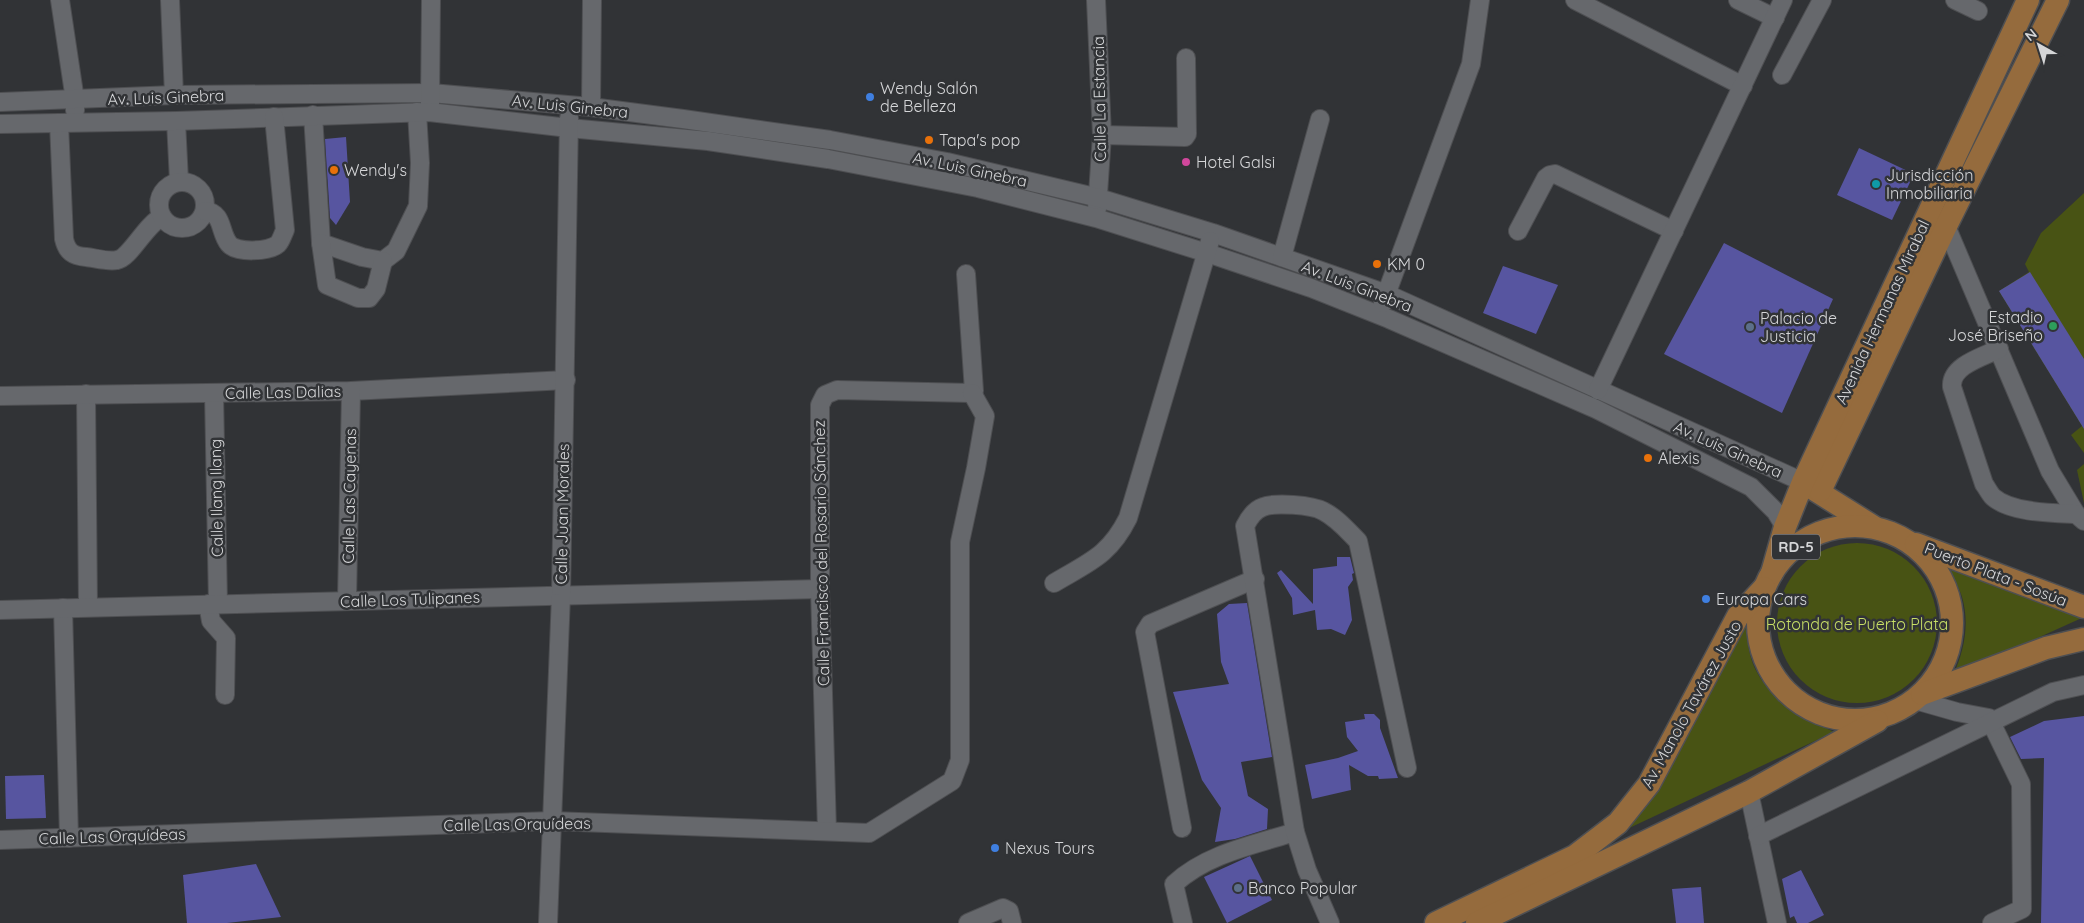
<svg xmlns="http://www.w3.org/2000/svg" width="2084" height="923" font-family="Quicksand,sans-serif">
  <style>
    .green { fill: #485314 }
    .building { fill: #5755a0 }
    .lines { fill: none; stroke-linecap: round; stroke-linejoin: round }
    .minor-casing { stroke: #4e4f52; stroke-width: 20 }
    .major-casing { stroke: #4e4f52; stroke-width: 25 }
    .minor { stroke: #66686c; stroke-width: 18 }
    .major { stroke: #956b3d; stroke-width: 22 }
    .shop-dot { fill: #3f7fe0; stroke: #313336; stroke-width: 2 }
    .food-dot { fill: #e8710a; stroke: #313336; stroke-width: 2 }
    .hotel-dot { fill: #d1479c; stroke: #313336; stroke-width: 2 }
    .culture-dot { fill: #0f9aa8; stroke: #313336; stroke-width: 2 }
    .leisure-dot { fill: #2e9e5b; stroke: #313336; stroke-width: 2 }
    .service-dot { fill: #5c6f8a; stroke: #313336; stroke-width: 2 }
    .labels { text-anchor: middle; stroke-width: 5; stroke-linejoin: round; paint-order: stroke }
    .shield { fill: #313336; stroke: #a4a5a7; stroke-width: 1 }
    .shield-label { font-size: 15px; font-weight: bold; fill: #d5d6d8 }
    .poi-label { font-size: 16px; fill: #d5d6d8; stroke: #313336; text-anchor: start }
    .street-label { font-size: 16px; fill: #d5d6d8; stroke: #313336 }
    .park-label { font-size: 16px; fill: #c7de66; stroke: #313336 }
  </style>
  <rect width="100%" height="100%" fill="#313336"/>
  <g class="green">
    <polygon points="2084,193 2084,453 2071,435 2082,426 1999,291 2029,272 2025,264 2041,233"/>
    <polygon points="2084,464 2084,503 2077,470"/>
    <circle cx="1857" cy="623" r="80"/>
    <path d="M1948,569l136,48 -131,59c11,-25 17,-52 9,-79 -3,-10 -9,-19 -14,-28z"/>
    <path d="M1745,622c2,13 3,29 8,42 14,35 50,52 81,68l-209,98z"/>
  </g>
  <g class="building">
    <polygon points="346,137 350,202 336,225 330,218 325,139"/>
    <polygon points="1859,148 1914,174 1892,220 1837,195"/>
    <polygon points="1724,243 1833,299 1782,413 1664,354"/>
    <polygon points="1503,266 1558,285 1536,334 1483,313"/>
    <polygon points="2030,272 2084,359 2084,429 1999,291"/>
    <polygon points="1337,557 1350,557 1354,573 1352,574 1353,580 1348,587 1352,620 1345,635 1331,629 1317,630 1315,610 1293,615 1292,598 1277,573 1281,570 1313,604 1313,569 1337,566"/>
    <polygon points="1247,603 1272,757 1241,762 1248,796 1268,809 1267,829 1235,839 1215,842 1221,808 1202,780 1173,692 1229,684 1221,662 1217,614 1229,604"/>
    <polygon points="1364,714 1374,714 1380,720 1380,728 1398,778 1379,779 1378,776 1368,776 1349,765 1351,790 1312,799 1305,765 1338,758 1358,751 1347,737 1345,722 1365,719"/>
    <polygon points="2084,716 2084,923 2041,923 2044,758 2021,759 2010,737 2044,721"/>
    <polygon points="44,775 46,818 6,819 5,776"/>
    <polygon points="1250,856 1272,900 1227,923 1204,877"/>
    <polygon points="256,864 281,917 227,923 187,923 183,875"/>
    <polygon points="1801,870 1824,915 1808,923 1797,923 1794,916 1790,918 1782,879"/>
    <polygon points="1701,887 1704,923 1676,923 1672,889"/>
  </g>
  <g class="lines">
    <defs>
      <g id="minor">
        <polyline points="60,0 75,100 75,111"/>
        <polyline points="170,0 174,95"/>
        <polyline points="1096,0 1102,135 1097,209"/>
        <polyline points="1575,0 1743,86"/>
        <polyline points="1738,0 1775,18"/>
        <polyline points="1955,0 1978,11"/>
        <polyline points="1782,75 1822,0"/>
        <polyline points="0,102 174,95 431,93 591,107 683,119 830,140 947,162 1099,198 1213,233 1387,294 1803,482"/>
        <polyline points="430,104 431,0"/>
        <polyline points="591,107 592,0"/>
        <polyline points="313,115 321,243 362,257 383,261 396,251 418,206 420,163 417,112"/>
        <polyline points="176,121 179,181"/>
        <path d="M59,123l5,116c3,13 9,17 22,18 9,1 22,5 31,3 13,-2 29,-36 45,-43"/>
        <polyline points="0,124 176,121 429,112 569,128 708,141 828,159 978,188 1096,218 1207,253 1311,288 1389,319 1596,409 1751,487 1776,512 1785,527"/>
        <polyline points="1102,135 1185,137 1187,134 1186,58"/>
        <circle cx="182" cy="205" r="23"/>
        <path d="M205,211c19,2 14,21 24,33 7,9 40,8 49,0 3,-3 5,-10 7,-14l-11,-113"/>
        <polyline points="1946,226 2050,471 2076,514 2084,521"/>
        <polyline points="1518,231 1546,178 1550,175 1555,174 1674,231"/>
        <polyline points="321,243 327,285 358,298 369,298 376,289 383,261"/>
        <polyline points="1282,257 1320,119"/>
        <polyline points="1383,303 1471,64 1480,0"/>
        <path d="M1999,349c-17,8 -49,17 -47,38l32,97c3,4 6,10 9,13 18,16 60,16 83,17"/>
        <polyline points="1598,390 1783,0"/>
        <polyline points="214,393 218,604"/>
        <polyline points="86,394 88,607"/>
        <polyline points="0,396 351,391 566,380"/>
        <path d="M1054,583c35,-21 55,-27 74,-65l82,-277"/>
        <polyline points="347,601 351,391"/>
        <polyline points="208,604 211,621 226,638 225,695"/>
        <polyline points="63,608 69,838"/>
        <polyline points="0,610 820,589"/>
        <polyline points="1915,700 1957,712 1989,718 2021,784 2022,909 1992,923"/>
        <polyline points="1749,792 1777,923"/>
        <polyline points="1182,828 1145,632 1150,624 1255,579"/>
        <polyline points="827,831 820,589 820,405 825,395 837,390 972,393 974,391 966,274"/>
        <polyline points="1758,836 2053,692 2084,685"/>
        <polyline points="0,840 552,821 869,833 952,781 960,760 960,542 976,468 985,416 972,393"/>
        <polyline points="548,923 561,595 569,118"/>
        <polyline points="968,923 1003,908 1009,911 1012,923"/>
        <path d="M1183,923l-9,-39c32,-30 79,-39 121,-52"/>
        <path d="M1330,923l-23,-53 -12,-38 -50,-306c4,-8 9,-16 18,-19 12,-5 49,-2 60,4 14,7 24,19 35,30l49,227"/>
      </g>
      <g id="major">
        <polyline points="1807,485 1874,527"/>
        <polyline points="1820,491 1946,226 2058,0"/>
        <circle cx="1855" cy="623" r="97"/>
        <polyline points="1916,544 2084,607"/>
        <polyline points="1772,573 1785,527 1803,482 2028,0"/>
        <polyline points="1922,694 2046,648 2084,639"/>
        <polyline points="1436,923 1575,856 1618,823 1649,784 1738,616 1764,588"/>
        <polyline points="1477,923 1749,792 1877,721"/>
      </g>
    </defs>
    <use href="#minor" class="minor-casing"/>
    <use href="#major" class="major-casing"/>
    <use href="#minor" class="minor"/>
    <use href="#major" class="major"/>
  </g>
  <g class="shop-dot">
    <circle cx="870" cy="97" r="5"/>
    <circle cx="1706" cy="599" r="5"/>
    <circle cx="995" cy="848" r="5"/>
  </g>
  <g class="food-dot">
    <circle cx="929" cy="140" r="5"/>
    <circle cx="334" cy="170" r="5"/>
    <circle cx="1377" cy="264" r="5"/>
    <circle cx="1648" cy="458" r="5"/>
  </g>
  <circle class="hotel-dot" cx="1186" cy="162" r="5"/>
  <circle class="culture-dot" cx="1876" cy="184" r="5"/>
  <circle class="leisure-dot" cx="2053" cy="326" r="5"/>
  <g class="service-dot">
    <circle cx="1750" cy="327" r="5"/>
    <circle cx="1238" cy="888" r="5"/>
  </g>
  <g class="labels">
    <rect class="shield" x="1772" y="534.5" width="48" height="25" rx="4"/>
    <g class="shield-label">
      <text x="1796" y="552">RD-5</text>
    </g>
    <g class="poi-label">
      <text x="880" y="94">Wendy Salón<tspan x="880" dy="18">de Belleza</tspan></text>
      <text x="939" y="146">Tapa's pop</text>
      <text x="1196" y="168">Hotel Galsi</text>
      <text x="344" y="176">Wendy's</text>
      <text x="1886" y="181">Jurisdicción<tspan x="1886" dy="18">Inmobiliaria</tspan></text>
      <text x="1387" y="270">KM 0</text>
      <text x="2043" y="323" text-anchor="end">Estadio<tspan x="2043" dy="18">José Briseño</tspan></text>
      <text x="1760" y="324">Palacio de<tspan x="1760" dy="18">Justicia</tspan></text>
      <text x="1658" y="464">Alexis</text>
      <text x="1716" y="605">Europa Cars</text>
      <text x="1005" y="854">Nexus Tours</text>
      <text x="1248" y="894">Banco Popular</text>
    </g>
    <g class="street-label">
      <text transform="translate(166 97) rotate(-2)" y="6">Av. Luis Ginebra</text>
      <text transform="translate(1099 99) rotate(-91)" y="6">Calle La Estancia</text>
      <text transform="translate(570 106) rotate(6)" y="6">Av. Luis Ginebra</text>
      <text transform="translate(970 169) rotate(12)" y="6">Av. Luis Ginebra</text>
      <text transform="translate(1357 286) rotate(21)" y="6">Av. Luis Ginebra</text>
      <text transform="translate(1882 312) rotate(-65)" y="6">Avenida Hermanas Mirabal</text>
      <text transform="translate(283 392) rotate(-1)" y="6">Calle Las Dalias</text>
      <text transform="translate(1728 449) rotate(24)" y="6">Av. Luis Ginebra</text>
      <text transform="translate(349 496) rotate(-89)" y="6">Calle Las Cayenas</text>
      <text transform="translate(216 498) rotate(-91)" y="6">Calle Ilang Ilang</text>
      <text transform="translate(562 514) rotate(-89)" y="6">Calle Juan Morales</text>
      <text transform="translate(821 553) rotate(-91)" y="6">Calle Francisco del Rosario Sánchez</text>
      <text transform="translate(1996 574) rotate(21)" y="6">Puerto Plata - Sosúa</text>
      <text transform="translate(410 599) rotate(-2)" y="6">Calle Los Tulipanes</text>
      <text transform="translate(1691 704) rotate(-61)" y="6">Av. Manolo Tavárez Justo</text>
      <text transform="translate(517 824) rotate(-1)" y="6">Calle Las Orquídeas</text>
      <text transform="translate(112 836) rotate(-2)" y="6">Calle Las Orquídeas</text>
    </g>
    <g class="park-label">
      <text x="1857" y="630">Rotonda de Puerto Plata</text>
    </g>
  </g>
  <g transform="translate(2039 45) rotate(321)" stroke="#313336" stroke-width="4" paint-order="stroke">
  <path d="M0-4L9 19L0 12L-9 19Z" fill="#d5d6d8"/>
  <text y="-8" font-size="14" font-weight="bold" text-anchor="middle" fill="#d5d6d8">N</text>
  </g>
</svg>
